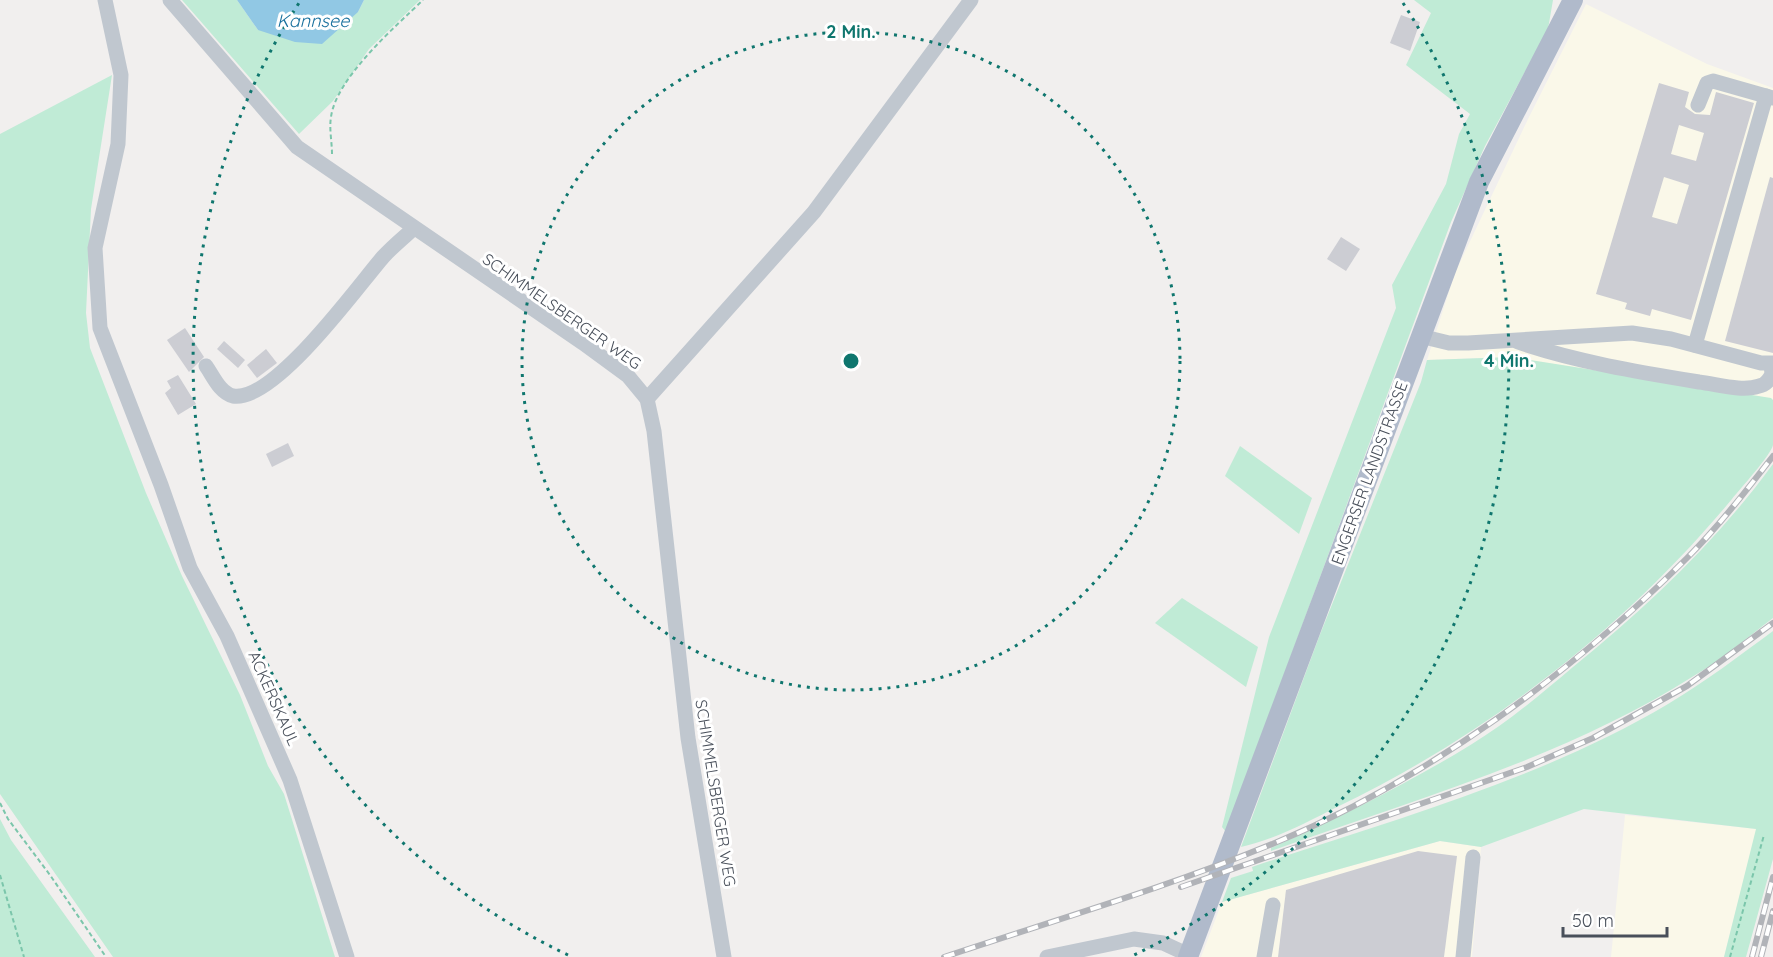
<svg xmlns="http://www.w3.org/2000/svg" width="1773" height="957" font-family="Quicksand,sans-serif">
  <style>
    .commercial { fill: #faf8e9 }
    .green { fill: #c0ebd6 }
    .water { fill: #91c8e4 }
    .building { fill: #cccdd3; fill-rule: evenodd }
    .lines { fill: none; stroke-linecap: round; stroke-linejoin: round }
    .path { stroke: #7bc6ab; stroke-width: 2; stroke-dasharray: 4.5 3; stroke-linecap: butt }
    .minor { stroke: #c0c7cf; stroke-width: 15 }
    .major { stroke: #b0bacb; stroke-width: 20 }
    .rail-casing { stroke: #b1b3b8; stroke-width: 6 }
    .rail { stroke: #fff; stroke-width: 4; stroke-dasharray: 11; stroke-linecap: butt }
    .ring { fill: none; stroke: #0f766e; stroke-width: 3; stroke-dasharray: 3 6 }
    .labels { text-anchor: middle; stroke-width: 6; stroke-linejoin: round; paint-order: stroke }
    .street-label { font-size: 16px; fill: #484f5a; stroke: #fff }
    .water-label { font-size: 18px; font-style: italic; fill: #18709d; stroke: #fff }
    .centre { fill: #0f766e; stroke: #fff; stroke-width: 3 }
    .ring-label { font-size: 18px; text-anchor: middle; font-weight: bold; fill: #0f766e; stroke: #fff; stroke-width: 6; stroke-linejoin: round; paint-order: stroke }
  </style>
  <rect width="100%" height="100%" fill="#f1efee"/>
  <g class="commercial">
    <polygon points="1586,4 1707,64 1773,88 1773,400 1511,357 1427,360 1455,273 1528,119"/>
    <polygon points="1625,815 1757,829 1724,957 1611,957"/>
    <polygon points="1440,841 1481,847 1472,957 1201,957 1222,902"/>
  </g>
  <g class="green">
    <polygon points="182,0 237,0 258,30 358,12 364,0 420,0 369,49 333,101 299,134"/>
    <polygon points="1414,0 1553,0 1548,29 1485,146 1451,222 1226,832 1222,827 1269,637 1396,308 1392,285 1446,184 1459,134 1470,114 1406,65 1431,13"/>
    <polygon points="112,75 91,209 86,313 90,348 146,493 182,576 240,695 268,766 284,794 335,957 113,957 0,794 0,134"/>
    <path d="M1511,357l260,41 2,2c0,13 0,31 0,45 -2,10 -33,44 -41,54 -106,128 -245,236 -395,308 -30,15 -63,33 -96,40l78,-210 102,-255 6,-22z"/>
    <polygon points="1240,446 1312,498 1299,534 1225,476"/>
    <path d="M1773,464v154c-26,20 -52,42 -81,59 -128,81 -279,123 -421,174v-3c69,-31 136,-64 201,-104 36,-22 69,-50 101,-77 74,-60 143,-125 200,-203z"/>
    <polygon points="1182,598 1258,647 1246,687 1155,623"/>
    <path d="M1773,631v228l-27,98h-22l32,-128 -172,-20 -103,38 -41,-6 -218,61 9,-24 22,-7 -1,-4c140,-47 288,-87 416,-163 37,-22 71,-48 105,-73z"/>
    <polygon points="0,819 11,840 95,957 0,957"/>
  </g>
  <polygon class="water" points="237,0 364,0 358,12 322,44 295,42 258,30"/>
  <g class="building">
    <polygon points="1401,15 1420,22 1410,51 1390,43"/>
    <path d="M1659,83l30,9 -4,15 10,7 15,1 6,-23 38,11 -63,217 -39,-11 -2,7 -25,-7 2,-6 -31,-9zM1679,125l25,8 -8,28 -25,-7zM1664,177l25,8 -12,39 -25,-7z"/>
    <polygon points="1770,177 1773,178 1773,353 1725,341"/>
    <polygon points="1341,237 1360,249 1346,271 1327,259"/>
    <polygon points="185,328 204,357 189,372 167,340"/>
    <polygon points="224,341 245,360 238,368 217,349"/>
    <polygon points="266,349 277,363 257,378 247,365"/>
    <polygon points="178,375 196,404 178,415 165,393 171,388 167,381"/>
    <polygon points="288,443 294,456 272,467 266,454"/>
    <polygon points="1418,851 1457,856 1444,957 1278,957 1286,890"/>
  </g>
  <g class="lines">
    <g class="path">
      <path d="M332,154c0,-12 -3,-25 -1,-37 5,-39 65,-91 92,-117"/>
      <polyline points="0,803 8,819 50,875 106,957"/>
      <polyline points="0,875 24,957"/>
      <polyline points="1730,957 1764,835"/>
    </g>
    <g class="minor">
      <polyline points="105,0 121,75 118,144 95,248 100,328 161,485 190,568 227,636 290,780 347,957"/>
      <polyline points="170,0 297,147 583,343 628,376 647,399 654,431 688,738 724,957"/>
      <polyline points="1698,105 1707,83 1713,81 1773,98"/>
      <polyline points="1420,336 1449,343 1468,343 1632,333 1671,339 1761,363 1773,363"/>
      <path d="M1518,342c59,20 120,30 181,40 18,2 43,10 60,4 7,-1 10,-6 13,-12l-1,-10"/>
      <polyline points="1695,345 1766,96"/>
      <path d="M206,366c7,10 14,27 27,30 41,7 124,-109 150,-139 9,-10 20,-19 30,-28"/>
      <polyline points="647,399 814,212 971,0"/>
      <polyline points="1047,957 1134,939 1163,943 1189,955"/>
      <polyline points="1264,957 1273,905"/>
      <polyline points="1463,957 1473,857"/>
    </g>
    <polyline class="major" points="1188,957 1479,182 1573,0"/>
    <defs>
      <g id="rail">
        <polyline points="1181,887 1527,767 1593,738 1687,686 1773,623"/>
        <path d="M944,957c111,-37 225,-70 333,-115 151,-63 295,-169 410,-284 31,-31 59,-67 86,-102"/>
        <polyline points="1752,957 1773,877"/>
        <polyline points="1761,957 1773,911"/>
      </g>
    </defs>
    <use href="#rail" class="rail-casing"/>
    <use href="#rail" class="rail"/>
  </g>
  <g class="ring">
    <circle cx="851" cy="361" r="329"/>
    <path d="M568 955A658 658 0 0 1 299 3M1403 3A658 658 0 0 1 1134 955"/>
  </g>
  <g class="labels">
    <g class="street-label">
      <text transform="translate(562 311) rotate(35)" y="6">SCHIMMELSBERGER WEG</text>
      <text transform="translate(1369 473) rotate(-70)" y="6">ENGERSER LANDSTRASSE</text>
      <text transform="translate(274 698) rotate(66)" y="6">ACKERSKAUL</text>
      <text transform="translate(716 793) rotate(81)" y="6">SCHIMMELSBERGER WEG</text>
    </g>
    <g class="water-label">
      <text x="313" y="27">Kannsee</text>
    </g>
  </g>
  <circle cx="851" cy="361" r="9" class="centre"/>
  <g class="ring-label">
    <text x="851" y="38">2 Min.</text>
    <text x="1509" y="367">4 Min.</text>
  </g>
  <path d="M1563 927v9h104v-9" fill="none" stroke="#484f5a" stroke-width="3"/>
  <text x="1572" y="927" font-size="18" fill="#484f5a" stroke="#ffffff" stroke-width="4.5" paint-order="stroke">50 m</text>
</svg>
